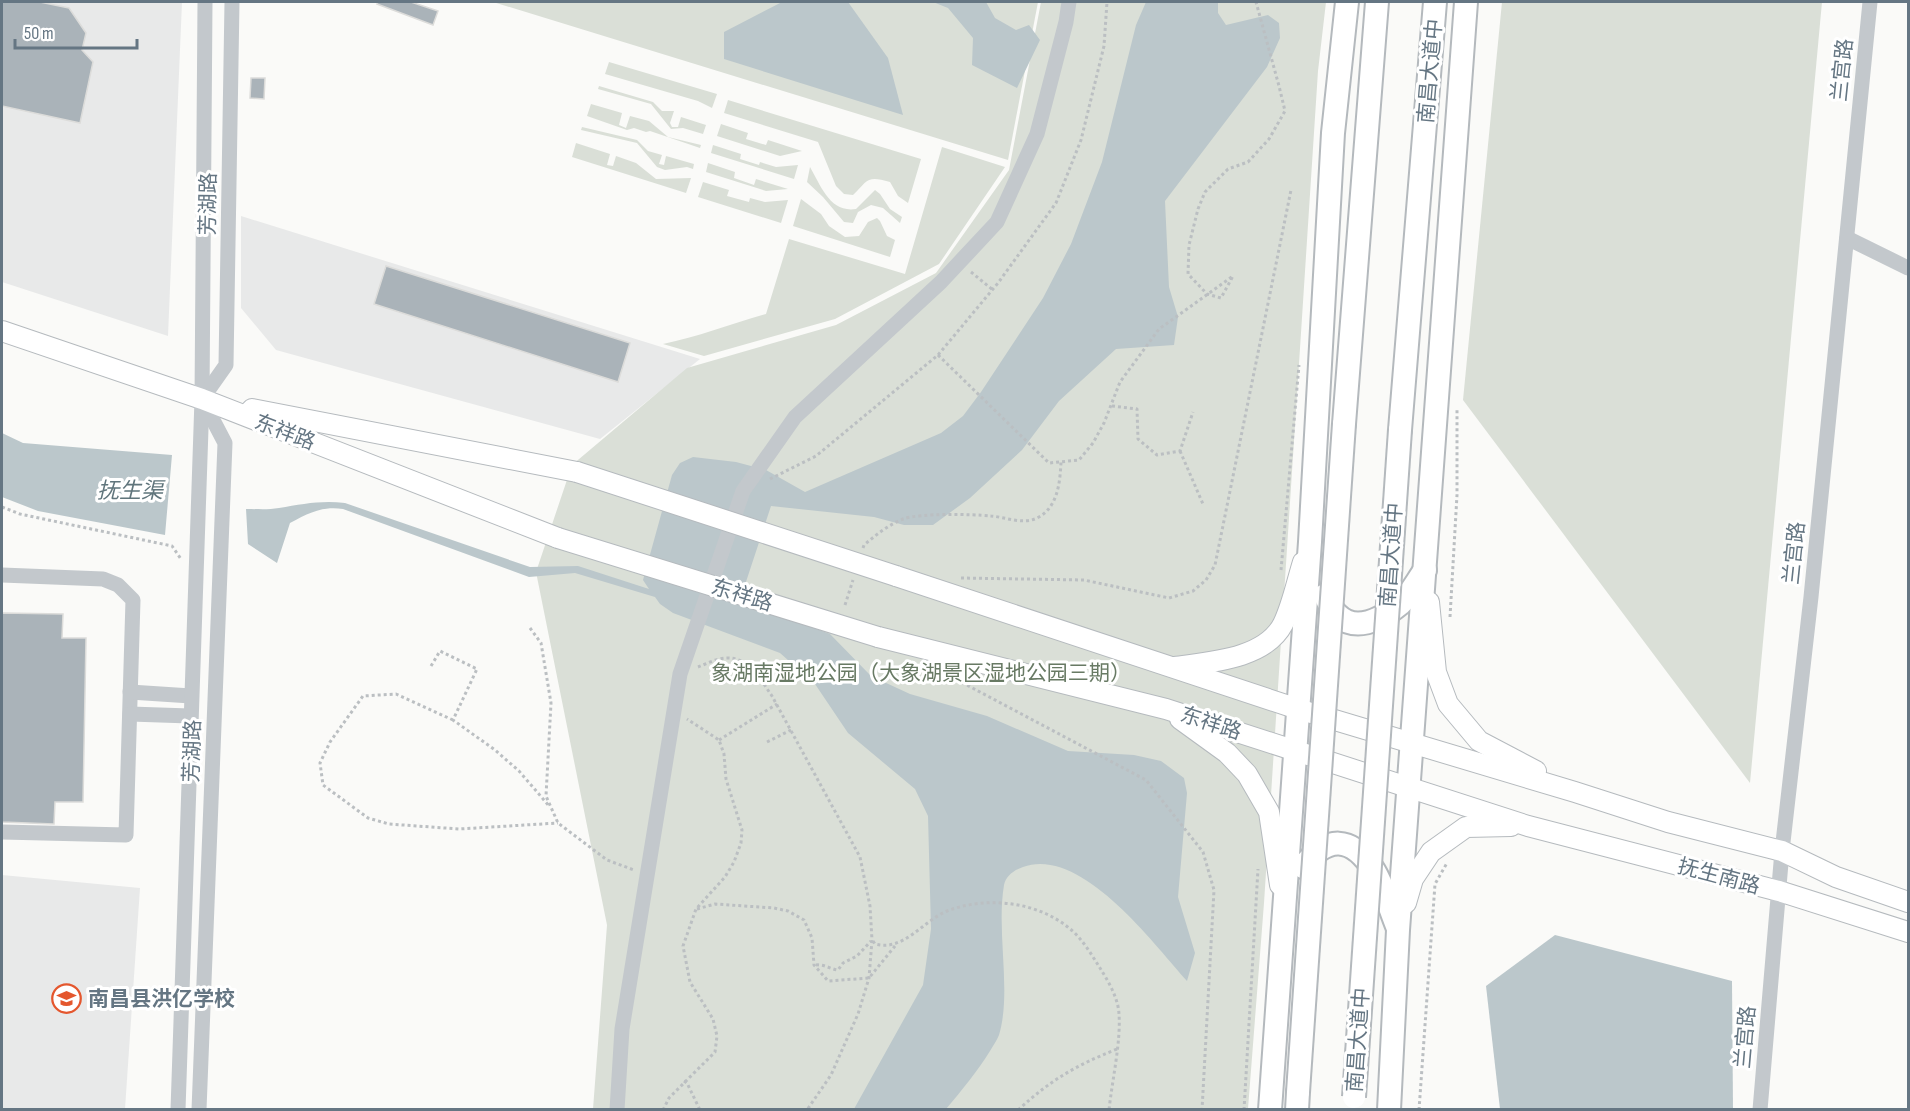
<svg xmlns="http://www.w3.org/2000/svg" width="1910" height="1111" font-family="'Sofia Sans Condensed','Noto Sans SC',sans-serif">
  <style>
    .built { fill: #e8e9e9 }
    .green { fill: #dadfd7 }
    .water { fill: #bbc7cb }
    .building { fill: #aab3b9; stroke: #dcdcda; stroke-width: 1.5 }
    .lines { fill: none; stroke-linecap: round; stroke-linejoin: round }
    .major-casing { stroke: #b5babe; stroke-width: 22 }
    .highway-casing { stroke: #b4b9bd; stroke-width: 26 }
    .path { stroke: #bbbfc2; stroke-width: 3; stroke-dasharray: 3 3; stroke-linecap: butt }
    .minor { stroke: #c3c8cc; stroke-width: 15 }
    .major { stroke: #fff; stroke-width: 20 }
    .highway { stroke: #fff; stroke-width: 22 }
    .major-bridge-casing { stroke: #b5babe; stroke-width: 22; stroke-linecap: butt }
    .highway-bridge-casing { stroke: #b4b9bd; stroke-width: 26; stroke-linecap: butt }
    .major-bridge { stroke: #fff; stroke-width: 20 }
    .highway-bridge { stroke: #fff; stroke-width: 22 }
    .labels { text-anchor: middle; stroke-width: 6; stroke-linejoin: round; paint-order: stroke }
    .street-label { font-size: 21px; fill: #657683; stroke: #fff }
    .park-label { font-size: 21px; fill: #687a64; stroke: #fff }
    .poi-label { font-size: 21px; font-weight: bold; fill: #657683; stroke: #fff; text-anchor: start }
    .water-label { font-size: 22px; font-style: italic; fill: #60757c; stroke: #fff }
  </style>
  <rect width="100%" height="100%" fill="#fafaf8"/>
  <g class="built">
    <polygon points="2,2 182,2 168,336 2,282"/>
    <polygon points="241,216 700,359 600,439 276,350 241,308"/>
    <polygon points="2,875 140,888 125,1109 2,1109"/>
  </g>
  <g class="green">
    <polygon points="493,2 1038,2 1008,160"/>
    <polygon points="1041,2 1326,2 1318,71 1264,903 1248,1109 593,1109 607,925 536,572 572,465 687,368 836,325 936,273 1009,170"/>
    <polygon points="1502,2 1822,2 1750,783 1463,400"/>
    <polygon points="609,62 717,94 712,108 698,101 605,74"/>
    <polygon points="599,86 653,102 662,111 674,111 670,123 672,127 678,127 681,117 706,125 703,134 683,128 671,129 651,104 598,89"/>
    <path d="M728,100l193,59 -13,44 -10,-7 -8,-14c-23,-7 -22,-2 -37,13l-9,-1 -8,-8 -18,-44 -94,-29z"/>
    <polygon points="591,104 622,113 619,125 626,128 630,116 649,121 668,137 701,145 700,148 650,131 646,132 634,128 627,130 587,116"/>
    <polygon points="721,124 748,133 746,139 766,145 768,140 802,151 780,156 717,136"/>
    <polygon points="582,127 637,140 648,151 662,155 659,164 664,165 666,156 694,164 693,169 687,167 665,170 657,167 637,143 581,130"/>
    <polygon points="576,143 610,154 607,165 613,166 616,156 636,163 656,179 691,178 686,193 572,157"/>
    <polygon points="713,145 741,154 740,159 759,165 760,162 776,167 798,165 794,179 711,153"/>
    <path d="M942,147l63,20 -66,97 -104,55 -131,37 -41,-12c35,-7 68,-20 103,-30l23,-75 116,35z"/>
    <polygon points="708,163 735,172 734,178 754,185 756,179 788,189 766,191 706,172"/>
    <path d="M810,167c11,19 20,46 46,42l19,-19 5,4 10,15 12,8 -2,6 -17,-15 -12,-3 -13,7 -5,11 -9,-1 -21,-25 -16,-15z"/>
    <polygon points="703,182 729,190 727,196 749,202 750,198 765,202 788,200 781,223 698,197"/>
    <polygon points="801,199 821,214 829,226 845,237 859,236 868,222 877,218 880,221 887,236 895,240 890,257 793,226"/>
  </g>
  <g class="water">
    <polygon points="782,2 848,2 888,58 903,115 724,59 724,32"/>
    <polygon points="933,2 986,2 995,18 1016,30 1029,25 1040,40 1017,88 972,65 973,38 948,8"/>
    <path d="M1146,2h72v11l8,12 42,-10 11,8 1,15 -13,29 -102,134 4,86 9,30 -4,28 -58,4 -57,52 -37,49 -52,48 -37,27h-29l-30,-8 -103,-11 -31,94 90,34 41,42 39,18 77,22 81,35 66,4 27,6 23,17 3,15 -9,104 17,56 -8,28c-34,-38 -106,-135 -164,-114 -9,3 -17,9 -19,18 -8,48 8,106 -5,150 -2,5 -6,11 -9,16 -13,21 -28,39 -44,58h-92l69,-124 8,-56 -3,-113 -13,-27 -67,-56 -33,-49 -35,-31 -107,-40 -13,-9 -5,-7 -80,-24 -46,4 -186,-68c-21,-3 -34,4 -53,14l-13,40 -29,-19 -2,-35c11,0 22,1 33,-1 23,-4 43,-8 66,-5l185,64 48,-1 71,23 -6,-9 29,-105 8,-12 13,-6 43,5 30,8 39,22 136,-59 22,-17 18,-24 62,-94 28,-54 31,-82 34,-137z"/>
    <polygon points="2,433 23,443 172,455 165,535 38,511 2,497"/>
    <polygon points="1555,935 1732,981 1733,1109 1500,1109 1486,986"/>
  </g>
  <g class="building">
    <polygon points="2,2 40,2 69,8 86,33 82,50 93,62 80,123 2,106"/>
    <polygon points="378,2 411,2 438,11 433,25 377,4"/>
    <polygon points="251,78 265,78 264,99 250,98"/>
    <polygon points="386,266 630,343 618,382 374,304"/>
    <polygon points="2,613 63,614 62,638 86,638 83,802 55,802 54,824 2,822"/>
  </g>
  <g class="lines">
    <defs>
      <g id="major">
        <polyline points="2,331 202,399 558,538"/>
        <polyline points="252,409 577,472"/>
        <polyline points="896,576 1298,709 1575,792 1668,822 1782,851 1836,877 1908,902"/>
        <polyline points="1429,602 1436,672 1448,704 1479,741 1536,771"/>
        <polyline points="878,637 1166,709 1528,826 1779,891 1908,932"/>
        <path d="M1175,667c35,-5 90,-8 108,-43 9,-18 14,-43 20,-62"/>
        <polyline points="1180,719 1227,753 1247,774 1269,812 1280,885"/>
        <polyline points="1406,903 1413,879 1431,852 1466,827 1511,826"/>
      </g>
      <g id="highway">
        <polyline points="1344,424 1377,2"/>
        <polyline points="1400,430 1435,2"/>
        <path d="M1325,595c16,41 47,32 75,9 10,-9 17,-23 25,-34"/>
        <path d="M1303,867c24,-32 48,-31 70,2 10,15 17,40 24,57"/>
        <polyline points="1270,1110 1310,542 1333,133 1347,2"/>
        <polyline points="1297,1110 1298,1092"/>
        <polyline points="1389,1110 1398,930 1466,2"/>
      </g>
    </defs>
    <use href="#major" class="major-casing"/>
    <use href="#highway" class="highway-casing"/>
    <g class="path">
      <polyline points="971,272 993,290"/>
      <polyline points="938,355 1049,463 1079,460 1093,443 1104,423 1120,382 1159,329 1233,276 1221,298 1207,294 1188,274 1189,245 1198,209 1205,192 1228,169 1248,162 1269,139 1285,111 1279,86 1256,2"/>
      <polyline points="1112,406 1137,409 1138,439 1157,455 1180,451 1193,412"/>
      <polyline points="1180,451 1203,504"/>
      <polyline points="770,479 816,456 938,355 998,283 1056,203 1081,140 1104,46 1107,2"/>
      <polyline points="2,507 20,514 172,546 181,559"/>
      <path d="M863,548l1,-3c12,-10 24,-20 39,-26 17,-6 68,-5 88,-3 14,1 32,9 46,2 21,-10 23,-36 24,-56"/>
      <polyline points="1281,570 1299,365"/>
      <polyline points="961,578 1084,580 1169,598 1193,591 1206,580 1215,565 1291,190"/>
      <polyline points="845,605 853,580"/>
      <polyline points="1450,617 1457,495 1457,408"/>
      <polyline points="530,628 541,643 551,703 546,796 558,823 607,860 634,870"/>
      <polyline points="431,666 440,651 477,669 453,720 495,750 519,771 550,807"/>
      <path d="M698,667c8,-3 19,-9 28,-9 23,-1 34,21 46,38l88,161 10,49 2,34 -3,38 -11,36 -27,61 -24,35"/>
      <polyline points="946,674 1146,780 1203,852 1214,890 1202,1110"/>
      <polyline points="453,720 396,694 363,696 330,742 320,763 323,785 368,818 389,824 459,829 558,823"/>
      <polyline points="719,740 777,704"/>
      <polyline points="767,742 791,730"/>
      <polyline points="697,909 715,904 774,908 788,911 804,920 812,938 814,965 828,981 869,978 895,946"/>
      <path d="M873,941l2,3c28,8 48,-23 72,-33 39,-15 89,-10 122,17 13,10 22,26 31,40 8,13 18,29 19,46 2,28 -7,67 -10,96"/>
      <path d="M816,965c8,-1 14,4 22,5l5,-7 14,-7 14,-15"/>
      <polyline points="684,1081 687,1083 700,1110"/>
      <polyline points="663,1110 669,1098 715,1052 717,1036 713,1019 690,982 683,946 696,909 725,877 734,862 741,843 742,830 726,779 724,754 719,740 687,719"/>
      <path d="M1018,1110c34,-31 57,-44 99,-61"/>
      <polyline points="1244,1110 1258,869"/>
      <polyline points="1419,1110 1435,884 1447,863"/>
    </g>
    <g class="minor">
      <polyline points="1847,238 1908,268"/>
      <polyline points="2,575 103,579 118,585 133,600 126,835 2,832"/>
      <polyline points="130,692 191,696"/>
      <polyline points="130,714 190,716"/>
      <polyline points="178,1110 202,399 205,2"/>
      <polyline points="199,1110 225,443 202,399 226,365 232,2"/>
      <polyline points="617,1110 622,1029 680,674 743,491 795,417 941,282 997,222 1037,134 1066,22 1069,2"/>
      <polyline points="1760,1110 1782,851 1811,597 1870,2"/>
    </g>
    <use href="#major" class="major"/>
    <use href="#highway" class="highway"/>
    <defs>
      <g id="major-bridge">
        <polyline points="577,472 896,576"/>
        <polyline points="558,538 878,637"/>
      </g>
      <g id="highway-bridge">
        <polyline points="1298,1092 1344,424"/>
        <polyline points="1354,1097 1400,430"/>
      </g>
    </defs>
    <use href="#major-bridge" class="major-bridge-casing"/>
    <use href="#highway-bridge" class="highway-bridge-casing"/>
    <use href="#major-bridge" class="major-bridge"/>
    <use href="#highway-bridge" class="highway-bridge"/>
  </g>
  <defs>
    <symbol id="school-ring" viewBox="-11 -11 22 22"><circle r="9.5" fill="#fff" stroke="#e4572e" stroke-width="1.5"/><path d="M0-5L7-2L0 1L-7-2ZM-4 1L0 2.5L4 1V4Q0 6-4 4Z" fill="#e4572e"/></symbol>
  </defs>
  <g fill-rule="evenodd">
    <use href="#school-ring" x="50" y="982" width="33" height="33"/>
  </g>
  <g class="labels">
    <g class="street-label">
      <text transform="translate(1842 70) rotate(-84)" y="7">兰宫路</text>
      <text transform="translate(1430 71) rotate(-85)" y="7">南昌大道中</text>
      <text transform="translate(208 204) rotate(-89)" y="7">芳湖路</text>
      <text transform="translate(285 432) rotate(21)" y="7">东祥路</text>
      <text transform="translate(1794 553) rotate(-84)" y="7">兰宫路</text>
      <text transform="translate(1391 555) rotate(-86)" y="7">南昌大道中</text>
      <text transform="translate(742 595) rotate(17)" y="7">东祥路</text>
      <text transform="translate(1211 723) rotate(18)" y="7">东祥路</text>
      <text transform="translate(192 751) rotate(-88)" y="7">芳湖路</text>
      <text transform="translate(1719 876) rotate(15)" y="7">抚生南路</text>
      <text transform="translate(1745 1037) rotate(-85)" y="7">兰宫路</text>
      <text transform="translate(1358 1040) rotate(-86)" y="7">南昌大道中</text>
    </g>
    <g class="park-label">
      <text x="921" y="680">象湖南湿地公园（大象湖景区湿地公园三期）</text>
    </g>
    <g class="poi-label">
      <text x="88" y="1006">南昌县洪亿学校</text>
    </g>
    <g class="water-label">
      <text x="130" y="498">抚生渠</text>
    </g>
  </g>
  <rect width="1910" height="1111" fill="none" stroke="#657683" stroke-width="6"/>
  <path d="M15 39v9h122v-9" fill="none" stroke="#657683" stroke-width="3"/>
  <text x="24" y="39" font-size="18" fill="#657683" stroke="#ffffff" stroke-width="4.5" paint-order="stroke">50 m</text>
</svg>
